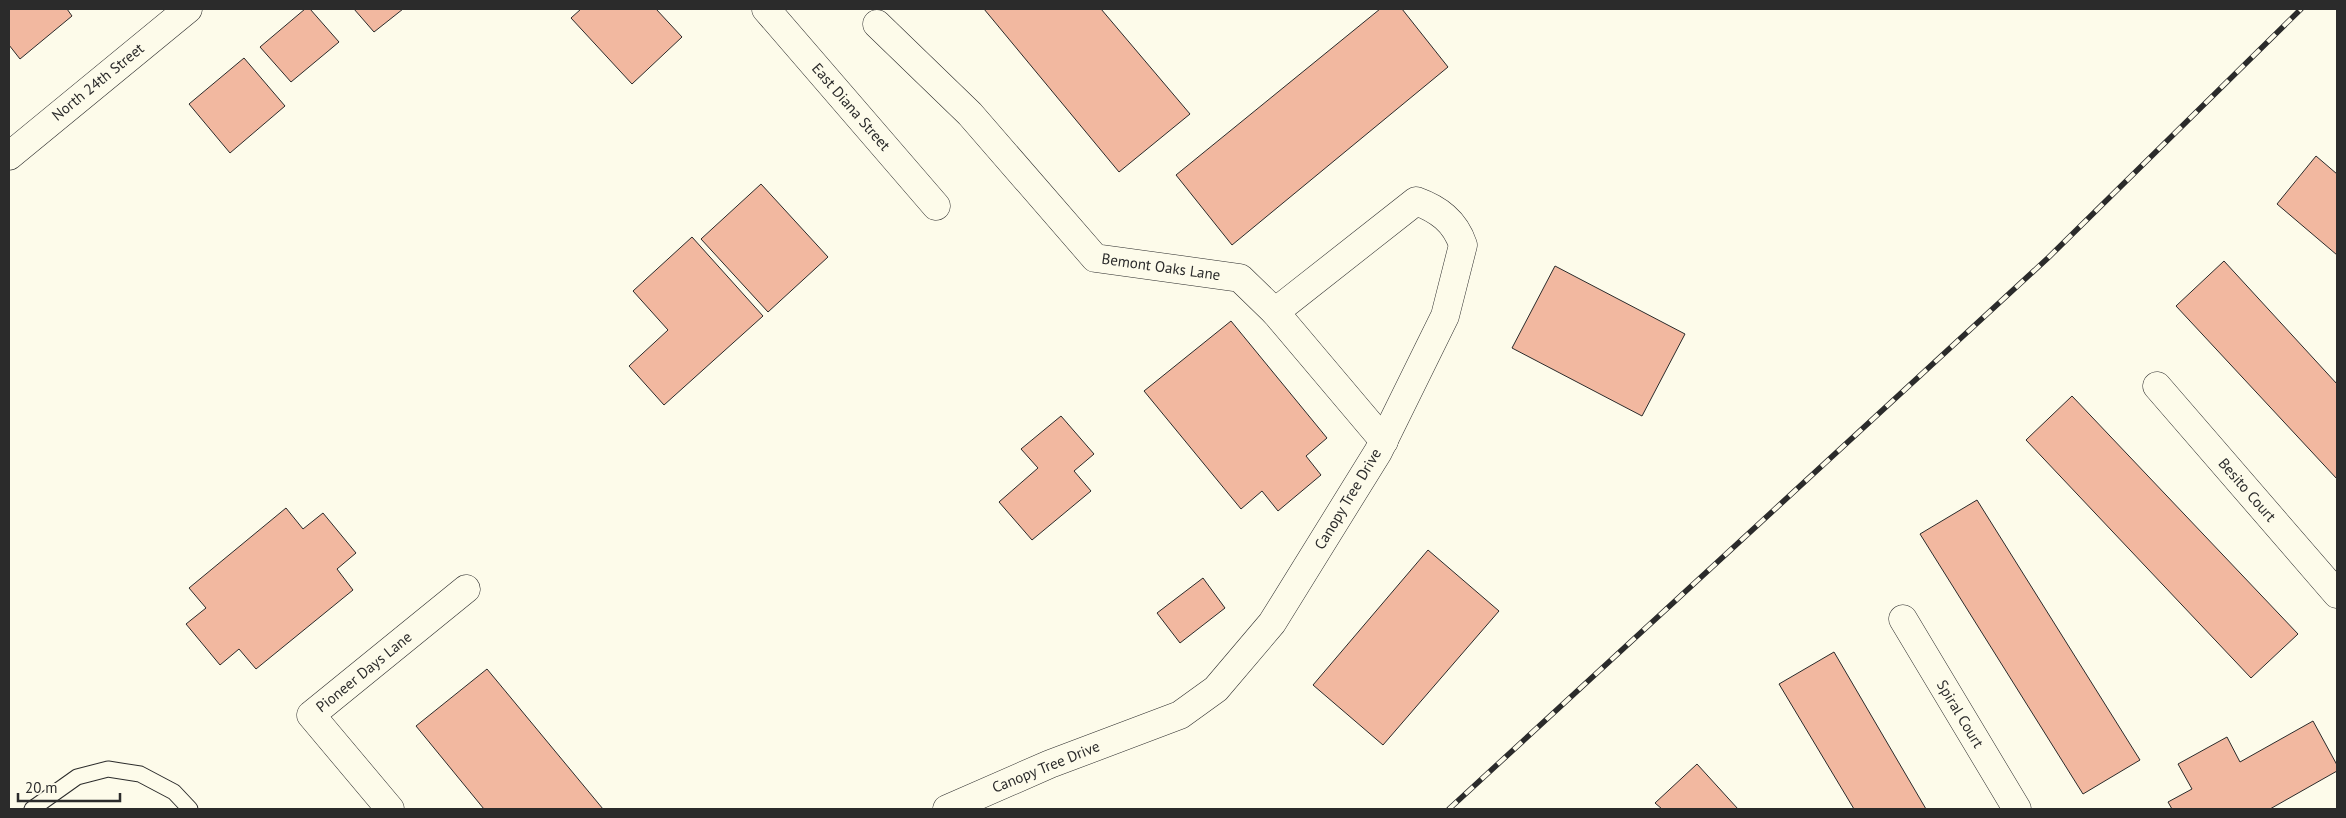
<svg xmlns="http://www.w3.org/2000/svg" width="2346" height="818" font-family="'PT Sans',sans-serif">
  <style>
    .building { fill: #f2b8a0; stroke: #2b2b2b }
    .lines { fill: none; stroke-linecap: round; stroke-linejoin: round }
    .service-casing { stroke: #2b2b2b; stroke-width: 17 }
    .minor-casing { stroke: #2b2b2b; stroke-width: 29 }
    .service { stroke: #fdfbea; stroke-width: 15 }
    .minor { stroke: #fdfbea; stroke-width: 28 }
    .rail-casing { stroke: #2b2b2b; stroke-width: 5.5 }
    .rail { stroke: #fdfbea; stroke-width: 4; stroke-dasharray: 11; stroke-linecap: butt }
    .labels { text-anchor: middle; stroke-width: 4; stroke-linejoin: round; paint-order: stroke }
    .street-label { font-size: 15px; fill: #2b2b2b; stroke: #fdfbea }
  </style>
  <rect width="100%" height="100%" fill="#fdfbea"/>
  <g class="building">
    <polygon points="9,9 67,9 72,16 20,59 9,45"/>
    <polygon points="305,9 310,9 339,42 291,82 260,47"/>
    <polygon points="354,9 403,9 374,32"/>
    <polygon points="581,9 656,9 682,37 632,84 571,18"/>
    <polygon points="984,9 1101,9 1190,114 1119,172"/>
    <polygon points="1380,9 1402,9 1448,67 1232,245 1176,175"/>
    <polygon points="244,58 285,106 230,153 189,104"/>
    <polygon points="2316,156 2337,174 2337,255 2277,204"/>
    <polygon points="761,184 828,257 768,312 701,239"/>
    <polygon points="692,237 763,316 664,405 629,366 668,330 633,291"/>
    <polygon points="2224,261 2337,384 2337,479 2176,306"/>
    <polygon points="1555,266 1685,334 1642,416 1512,348"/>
    <polygon points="1231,321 1327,438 1306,456 1321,475 1278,511 1262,491 1241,509 1144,391"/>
    <polygon points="2072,396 2298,634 2251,678 2026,440"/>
    <polygon points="1061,416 1094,454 1074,471 1091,491 1032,540 999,502 1038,468 1021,449"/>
    <polygon points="1977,500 2140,760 2083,794 1920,534"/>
    <polygon points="286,508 303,529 323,513 356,553 337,569 353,590 256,669 239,649 220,665 186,624 206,608 189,588"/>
    <polygon points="1428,550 1499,611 1383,745 1313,685"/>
    <polygon points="1203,578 1225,608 1180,643 1157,613"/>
    <polygon points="1834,652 1926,809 1854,809 1779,684"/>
    <polygon points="487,669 603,809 484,809 416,726"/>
    <polygon points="2313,721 2337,765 2337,771 2270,809 2172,809 2168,802 2192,789 2178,764 2227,737 2240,762"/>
    <polygon points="1697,764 1738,809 1662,809 1655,803"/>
  </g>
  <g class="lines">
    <defs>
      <polyline id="service" points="32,809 77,777 108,769 140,774 174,792 190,809"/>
      <g id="minor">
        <polyline points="766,9 936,206"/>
        <polyline points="877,24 970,114 1095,258 1240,278 1275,312 1384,441"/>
        <polyline points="9,156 188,9"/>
        <polyline points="2157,386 2337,594"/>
        <polyline points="1903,619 2017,809"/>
        <polyline points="390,809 311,715 466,589"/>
        <path d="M947,809l103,-45 130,-49 36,-26 56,-66 106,-171 67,-136 18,-71c-8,-24 -25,-36 -47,-44l-141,111"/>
      </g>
    </defs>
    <use href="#service" class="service-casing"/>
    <use href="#minor" class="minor-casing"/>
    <use href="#service" class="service"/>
    <use href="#minor" class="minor"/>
    <defs>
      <polyline id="rail" points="1449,809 2049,257 2301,9"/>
    </defs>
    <use href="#rail" class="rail-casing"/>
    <use href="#rail" class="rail"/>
  </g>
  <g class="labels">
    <g class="street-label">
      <text transform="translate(98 82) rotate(-39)" y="5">North 24th Street</text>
      <text transform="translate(851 107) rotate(49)" y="5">East Diana Street</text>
      <text transform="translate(1161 267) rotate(8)" y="5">Bemont Oaks Lane</text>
      <text transform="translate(2247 490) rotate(49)" y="5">Besito Court</text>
      <text transform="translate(1348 499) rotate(-59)" y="5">Canopy Tree Drive</text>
      <text transform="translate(364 672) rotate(-39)" y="5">Pioneer Days Lane</text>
      <text transform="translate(1960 714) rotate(59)" y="5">Spiral Court</text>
      <text transform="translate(1046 767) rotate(-22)" y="5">Canopy Tree Drive</text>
    </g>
  </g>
  <rect width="2346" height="818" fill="none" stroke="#2b2b2b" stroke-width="20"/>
  <path d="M18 793v8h102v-8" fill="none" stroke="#2b2b2b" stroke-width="2.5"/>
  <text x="25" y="793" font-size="15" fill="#2b2b2b" stroke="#fdfbea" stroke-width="4" paint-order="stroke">20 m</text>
</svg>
